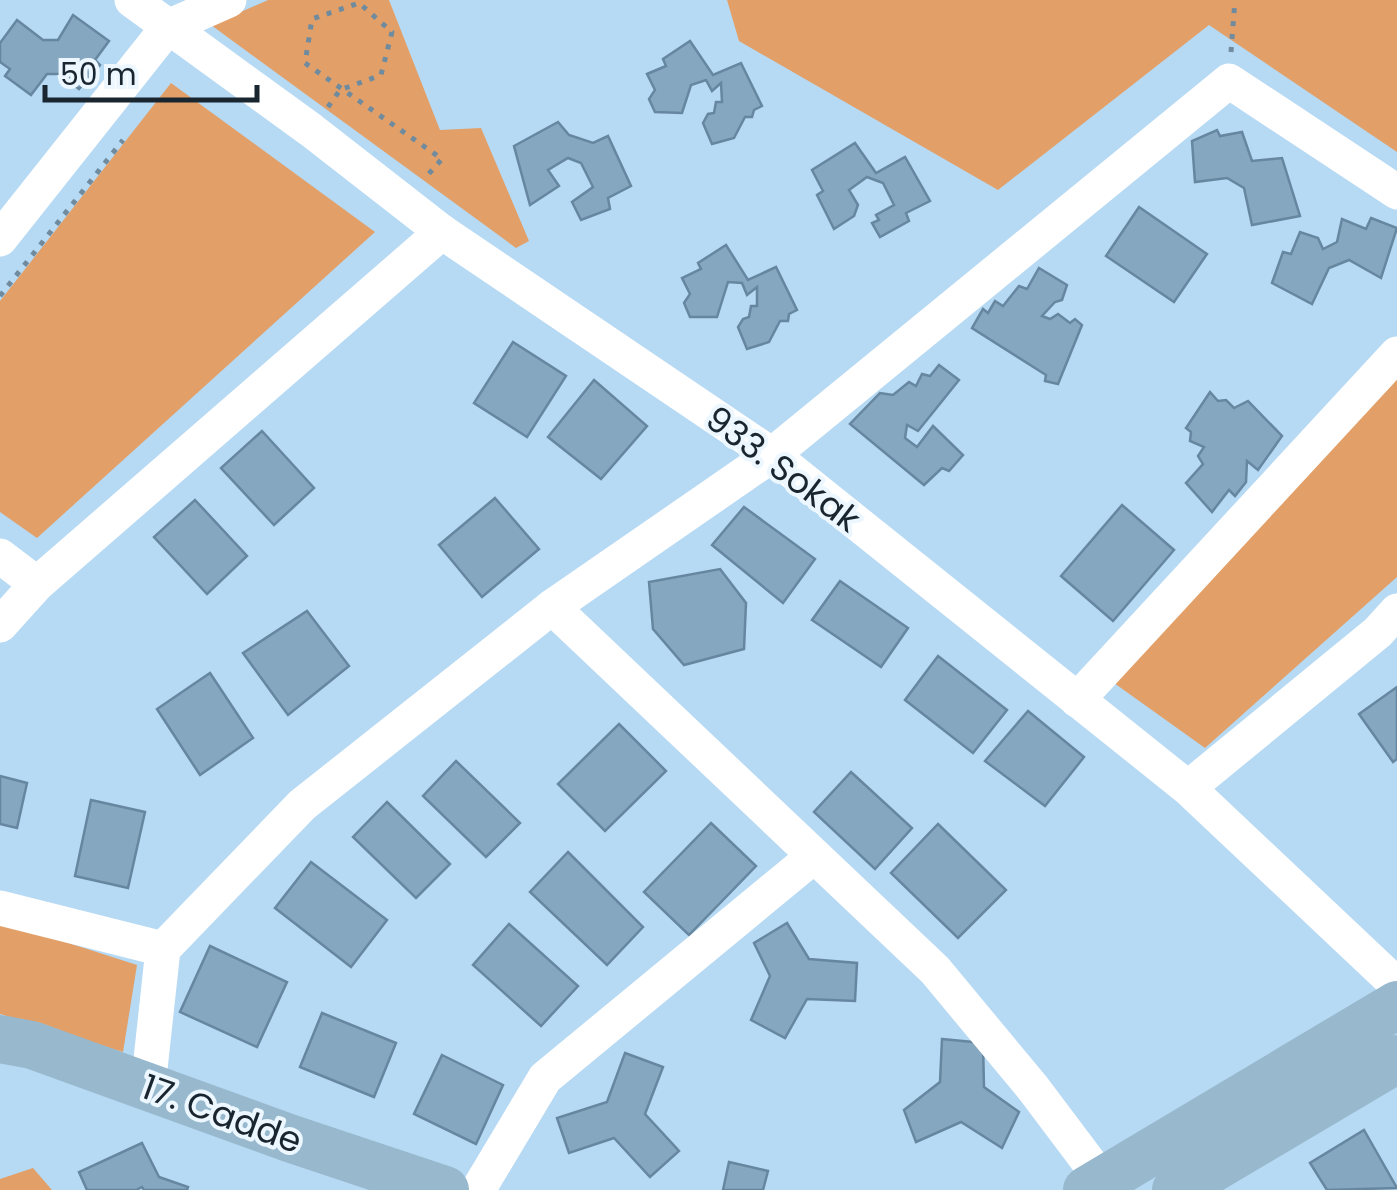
<svg xmlns="http://www.w3.org/2000/svg" width="1397" height="1190" font-family="Poppins,sans-serif">
  <style>
    .green { fill: #e2a068 }
    .building { fill: #85a7c0; stroke: #66879f; stroke-width: 2.5 }
    .lines { fill: none; stroke-linecap: round; stroke-linejoin: round }
    .path { stroke: #718b9e; stroke-width: 5; stroke-dasharray: 5 8; stroke-linecap: butt }
    .minor { stroke: #fff; stroke-width: 35 }
    .secondary { stroke: #98b9cd; stroke-width: 48 }
    .labels { text-anchor: middle; stroke-width: 8; stroke-linejoin: round; paint-order: stroke }
    .street-label { font-size: 35px; fill: #192630; stroke: #ecf7ff }
  </style>
  <rect width="100%" height="100%" fill="#b6d9f4"/>
  <g class="green">
    <polygon points="268,0 389,0 440,130 481,128 529,241 516,248 211,25"/>
    <polygon points="727,0 1397,0 1397,152 1209,25 998,190 739,41"/>
    <polygon points="171,83 375,232 37,538 0,512 0,301"/>
    <polygon points="1397,378 1397,577 1205,748 1114,683"/>
    <polygon points="0,921 137,965 123,1052 0,1014"/>
    <polygon points="33,1168 52,1190 0,1190 0,1179"/>
  </g>
  <g class="building">
    <polygon points="73,15 109,41 95,60 100,65 79,89 60,74 47,74 31,95 5,76 10,69 0,62 0,43 17,20 43,40 58,40"/>
    <polygon points="690,41 713,75 741,63 762,106 754,110 752,117 745,117 734,138 712,144 703,123 708,114 714,113 716,102 722,102 721,83 712,91 706,80 691,85 682,113 655,112 649,99 655,90 647,74 666,66 663,59"/>
    <polygon points="558,122 569,135 593,143 608,136 631,186 608,198 610,209 581,220 572,202 593,187 581,163 568,158 548,170 559,186 530,205 514,146"/>
    <polygon points="1217,130 1220,136 1242,132 1252,161 1282,158 1300,216 1252,225 1244,188 1227,178 1195,182 1192,141"/>
    <polygon points="855,143 876,173 905,157 930,201 906,213 909,221 880,237 872,223 879,220 876,215 894,205 883,183 867,177 849,190 858,205 854,216 834,229 817,195 823,191 812,170"/>
    <polygon points="1139,207 1207,254 1174,302 1106,256"/>
    <polygon points="1371,218 1397,228 1381,278 1349,260 1329,268 1312,304 1272,283 1283,252 1291,254 1300,232 1318,238 1323,249 1337,242 1342,219 1366,229"/>
    <polygon points="726,245 748,280 776,267 797,310 789,314 788,321 780,321 769,342 747,349 738,327 743,319 749,317 751,306 757,306 757,287 747,295 742,283 728,282 717,317 690,317 684,303 690,294 682,278 701,269 698,263"/>
    <polygon points="1039,268 1067,285 1062,300 1055,302 1042,316 1050,319 1058,314 1070,323 1075,319 1082,325 1058,384 1045,381 1046,375 972,328 983,309 988,313 995,301 1003,306 1019,286 1027,289"/>
    <polygon points="513,342 566,376 527,437 474,403"/>
    <polygon points="939,365 959,380 918,431 907,425 905,438 917,447 933,426 963,455 949,471 942,468 924,485 850,424 880,393 893,395 909,382 916,386 922,374 930,376"/>
    <polygon points="594,380 647,426 601,479 548,437"/>
    <polygon points="1210,392 1218,401 1226,400 1234,408 1248,401 1282,436 1258,470 1247,461 1246,482 1235,496 1229,490 1212,512 1186,483 1203,464 1198,456 1204,447 1190,441 1191,432 1186,428"/>
    <polygon points="262,431 314,488 274,525 221,468"/>
    <polygon points="495,498 539,549 482,597 439,545"/>
    <polygon points="195,500 247,556 207,594 154,537"/>
    <polygon points="1122,505 1174,550 1113,621 1061,576"/>
    <polygon points="744,507 815,559 783,603 712,545"/>
    <polygon points="720,569 746,603 744,649 684,665 653,629 649,582"/>
    <polygon points="840,581 908,628 881,667 812,620"/>
    <polygon points="307,611 349,666 288,715 243,653"/>
    <polygon points="938,656 1007,710 973,753 905,700"/>
    <polygon points="210,673 253,738 200,775 157,709"/>
    <polygon points="1397,687 1397,759 1393,762 1359,714"/>
    <polygon points="1028,711 1084,757 1045,806 985,761"/>
    <polygon points="619,724 666,771 605,831 558,784"/>
    <polygon points="456,761 520,823 486,857 423,796"/>
    <polygon points="851,772 912,828 875,869 814,812"/>
    <polygon points="0,776 27,783 17,828 0,824"/>
    <polygon points="91,800 145,812 128,888 75,876"/>
    <polygon points="387,802 450,864 416,898 353,837"/>
    <polygon points="711,823 756,866 689,935 644,892"/>
    <polygon points="938,824 1006,890 958,938 891,873"/>
    <polygon points="568,852 643,927 607,965 530,892"/>
    <polygon points="311,862 387,920 351,967 275,908"/>
    <polygon points="787,923 809,959 857,963 855,1001 807,999 785,1038 751,1020 770,976 754,943"/>
    <polygon points="509,924 578,986 541,1026 473,965"/>
    <polygon points="210,946 287,982 257,1047 180,1012"/>
    <polygon points="322,1013 396,1043 374,1097 300,1067"/>
    <polygon points="942,1039 983,1043 984,1087 1019,1112 1002,1148 961,1122 916,1142 904,1110 940,1082"/>
    <polygon points="625,1053 663,1067 645,1114 679,1151 650,1177 614,1138 569,1153 557,1118 607,1102"/>
    <polygon points="442,1055 503,1085 476,1144 414,1114"/>
    <polygon points="1364,1130 1397,1188 1327,1190 1310,1163"/>
    <polygon points="142,1143 159,1177 188,1187 187,1190 144,1190 142,1187 136,1190 87,1190 79,1172"/>
    <polygon points="729,1162 768,1171 763,1190 723,1190"/>
  </g>
  <g class="lines">
    <g class="path">
      <polyline points="1231,52 1235,0"/>
      <polyline points="328,107 340,90 381,75 392,32 359,3 312,19 305,63 442,159 425,178"/>
      <polyline points="0,296 123,140"/>
    </g>
    <g class="minor">
      <polyline points="132,0 311,130 442,232 772,455 1188,788 1397,985"/>
      <polyline points="0,239 168,27 229,0"/>
      <polyline points="0,556 37,584"/>
      <polyline points="552,607 935,970 1033,1088 1103,1181"/>
      <polyline points="0,625 37,584 442,232"/>
      <polyline points="1077,700 1397,354"/>
      <polyline points="1188,788 1378,632 1397,611"/>
      <polyline points="0,908 163,949"/>
      <polyline points="148,1087 163,949 302,805 552,607 772,455 1229,81 1397,192"/>
      <polyline points="478,1190 545,1078 814,856"/>
    </g>
    <g class="secondary">
      <polyline points="0,1039 32,1045 289,1138 445,1190"/>
      <polyline points="1087,1190 1397,1005"/>
      <polyline points="1176,1190 1397,1059"/>
    </g>
  </g>
  <g class="labels">
    <g class="street-label">
      <text transform="translate(783 469) rotate(37)" y="12">933. Sokak</text>
      <text transform="translate(222 1114) rotate(20)" y="12">17. Cadde</text>
    </g>
  </g>
  <path d="M45 85v15h212v-15" fill="none" stroke="#192630" stroke-width="5"/>
  <text x="60" y="85" font-size="30" fill="#192630" stroke="#ecf7ff" stroke-width="8" paint-order="stroke">50 m</text>
</svg>
